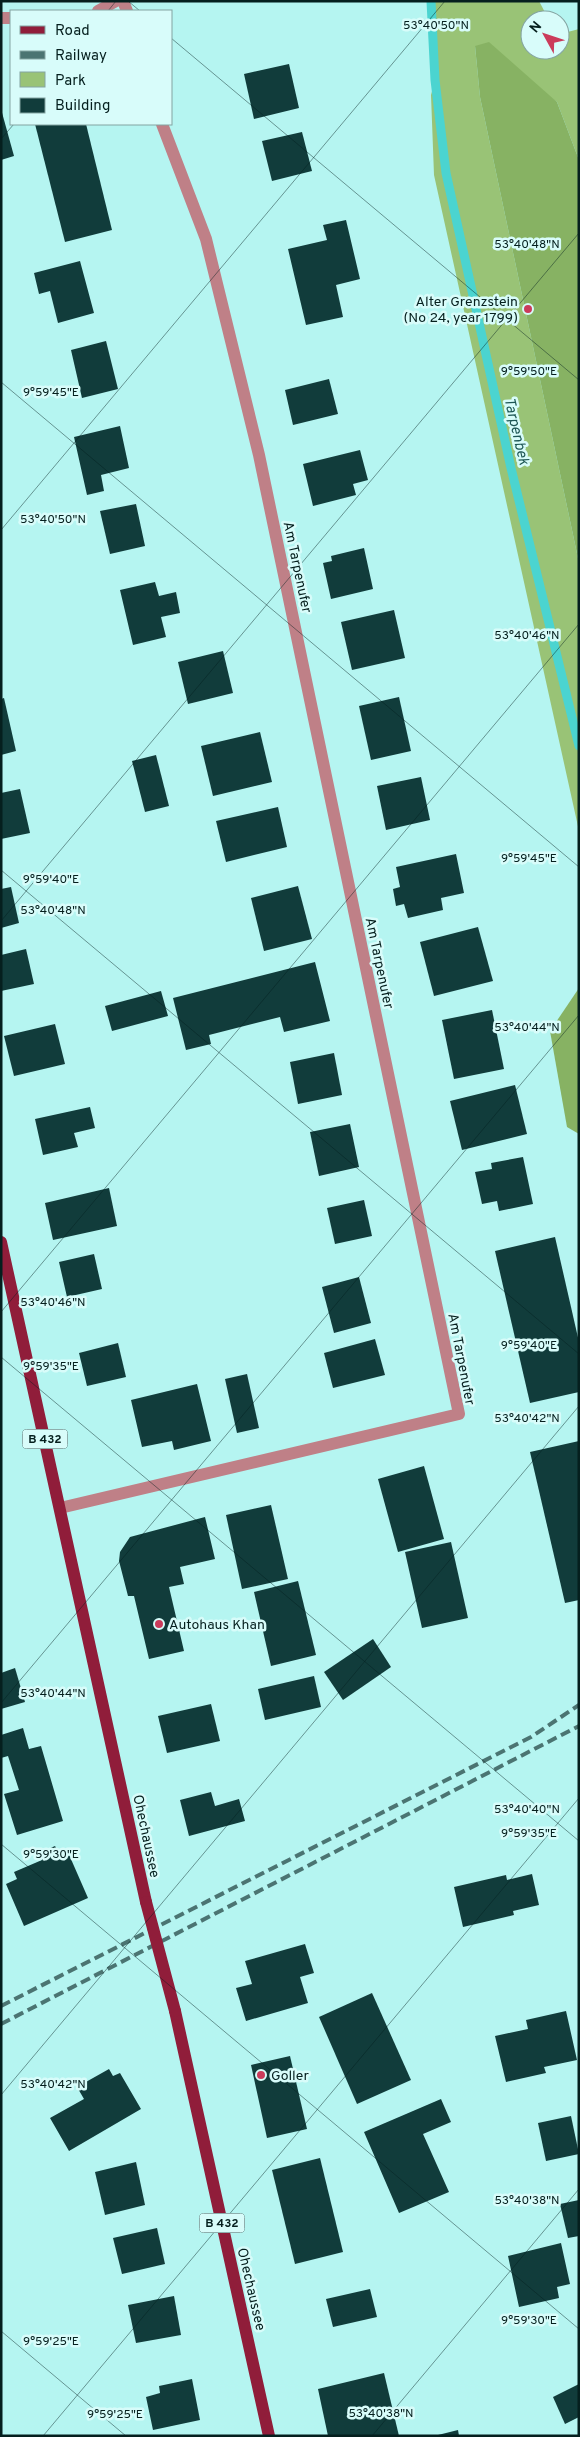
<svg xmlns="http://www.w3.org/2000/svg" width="580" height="2437" font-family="Overpass,sans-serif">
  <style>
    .green { fill: #99c376 }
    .forest { fill: #87b263 }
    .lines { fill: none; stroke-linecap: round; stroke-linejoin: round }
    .stream { stroke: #4bd4d0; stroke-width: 9 }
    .building { fill: #113c3b }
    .minor { stroke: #bf8087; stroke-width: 12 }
    .primary { stroke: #901d3a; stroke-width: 12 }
    .rail { stroke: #4b7472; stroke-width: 4; stroke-dasharray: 10 5; stroke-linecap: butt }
    .primary-bridge { stroke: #901d3a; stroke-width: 12 }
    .ticks { fill: none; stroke: #051f1e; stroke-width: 1; stroke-opacity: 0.45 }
    .poi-dot { fill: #cb3b5b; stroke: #d8fcfa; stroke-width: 2 }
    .labels { text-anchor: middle; stroke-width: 5; stroke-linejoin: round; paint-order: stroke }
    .shield { fill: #d8fcfa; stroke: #446160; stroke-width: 1 }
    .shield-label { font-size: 12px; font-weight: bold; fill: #051f1e }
    .poi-label { font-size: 14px; fill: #051f1e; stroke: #d8fcfa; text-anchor: start }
    .street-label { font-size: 14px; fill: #051f1e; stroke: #d8fcfa }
    .water-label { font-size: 15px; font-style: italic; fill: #1d5654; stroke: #d8fcfa }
    .ticks-label { font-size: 12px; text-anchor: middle; fill: #051f1e; stroke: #d8fcfa; stroke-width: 5; stroke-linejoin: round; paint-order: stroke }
  </style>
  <rect width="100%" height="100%" fill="#b5f5f1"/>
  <polygon class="green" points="427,1 539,1 549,20 530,20 530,50 560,50 560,34 579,29 579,160 557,102 475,46 480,97 579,563 579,831 434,175 431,95 435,80"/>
  <g class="forest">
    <polygon points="489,42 557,102 579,160 579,563 480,97 475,46"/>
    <polygon points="579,988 579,1134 567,1127 550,1031"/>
  </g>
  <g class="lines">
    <polyline class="stream" points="431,1 435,80 446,173 511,468 579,746"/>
  </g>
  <g class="building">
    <polygon points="289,64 299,108 254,119 244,74"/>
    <polygon points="1,109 14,156 1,160"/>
    <polygon points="35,124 86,124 112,230 65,242"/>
    <polygon points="302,132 312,171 272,181 262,141"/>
    <polygon points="346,220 360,279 336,285 343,317 306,325 288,249 327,240 323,225"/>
    <polygon points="80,261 94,313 58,323 50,291 39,294 34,273"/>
    <polygon points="106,341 118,389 82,398 71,350"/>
    <polygon points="329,379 338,414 293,425 285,390"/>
    <polygon points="120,426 129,468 101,475 104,491 87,495 74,437"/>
    <polygon points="360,450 368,480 353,484 356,495 313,506 303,464"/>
    <polygon points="136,504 145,546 110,554 100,511"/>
    <polygon points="364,548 373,589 331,599 323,563 332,561 331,556"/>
    <polygon points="155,582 159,596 176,592 180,613 161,617 166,637 133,645 120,590"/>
    <polygon points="394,610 405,658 352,670 341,622"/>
    <polygon points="223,651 233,693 188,704 178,662"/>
    <polygon points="399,697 411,751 371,760 359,706"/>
    <polygon points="4,698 16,751 1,755 1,699"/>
    <polygon points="260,732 272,782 213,796 201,746"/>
    <polygon points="156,755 169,806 145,812 132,761"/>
    <polygon points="421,777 430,820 386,830 377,786"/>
    <polygon points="20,789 30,833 1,839 1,793"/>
    <polygon points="278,807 287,847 226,862 216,821"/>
    <polygon points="456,854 464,893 441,898 443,910 408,918 404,904 396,906 393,889 400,887 396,867"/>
    <polygon points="298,886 312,939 264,951 251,898"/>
    <polygon points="11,887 19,923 1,928 1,889"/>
    <polygon points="478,927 493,981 434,996 420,942"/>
    <polygon points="26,949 34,984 1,991 1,955"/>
    <polygon points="315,962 330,1021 284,1032 280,1017 209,1035 211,1044 186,1050 173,998"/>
    <polygon points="161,991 168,1016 112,1031 105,1006"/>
    <polygon points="492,1010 504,1069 454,1079 442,1020"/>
    <polygon points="55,1024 65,1064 14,1076 4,1036"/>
    <polygon points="334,1053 342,1095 298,1104 290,1062"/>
    <polygon points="515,1085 527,1134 462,1150 450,1101"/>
    <polygon points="90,1107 95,1128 74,1133 78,1147 43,1155 35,1119"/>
    <polygon points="350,1124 359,1167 319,1176 310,1132"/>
    <polygon points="523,1157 533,1204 499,1211 497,1201 482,1204 475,1172 492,1169 491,1163"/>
    <polygon points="109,1188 117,1226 53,1240 45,1203"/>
    <polygon points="364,1200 372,1236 335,1244 327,1208"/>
    <polygon points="555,1237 579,1342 579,1392 530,1403 495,1251"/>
    <polygon points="94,1254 102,1289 67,1297 59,1262"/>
    <polygon points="359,1277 371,1323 334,1333 322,1287"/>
    <polygon points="375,1339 385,1375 333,1388 324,1353"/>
    <polygon points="118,1343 126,1377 87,1386 79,1353"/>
    <polygon points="247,1374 259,1428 237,1433 225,1379"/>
    <polygon points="197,1384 211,1441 174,1450 172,1441 142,1447 131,1400"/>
    <polygon points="579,1441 579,1600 565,1603 530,1452"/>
    <polygon points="424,1466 444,1539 398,1552 378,1479"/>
    <polygon points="271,1505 288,1579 242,1589 226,1515"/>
    <polygon points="205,1517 215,1559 180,1567 184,1584 169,1587 184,1651 149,1659 134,1596 128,1596 119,1561 120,1552 130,1537"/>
    <polygon points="451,1542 468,1618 422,1628 405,1552"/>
    <polygon points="298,1581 316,1655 271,1666 254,1592"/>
    <polygon points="373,1639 391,1667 343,1700 324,1672"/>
    <polygon points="15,1668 25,1702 1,1709 1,1673"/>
    <polygon points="314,1676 321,1707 265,1720 258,1689"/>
    <polygon points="211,1704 220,1741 167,1753 158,1716"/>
    <polygon points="23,1728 29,1749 41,1746 63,1821 17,1835 4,1794 19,1790 8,1756 1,1758 1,1735"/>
    <polygon points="211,1792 215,1806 239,1799 245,1821 189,1836 180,1800"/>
    <polygon points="55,1846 59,1853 67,1850 88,1898 24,1926 6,1884 17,1879 14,1872 42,1860 39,1853"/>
    <polygon points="532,1874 539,1905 513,1911 514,1915 463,1927 454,1887 506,1875 507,1880"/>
    <polygon points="305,1944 314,1973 300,1977 308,2003 246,2021 236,1988 252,1984 245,1961"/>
    <polygon points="372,1993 411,2080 357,2104 319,2017"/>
    <polygon points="566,2011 577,2060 544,2067 546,2073 506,2082 495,2036 528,2029 526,2020"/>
    <polygon points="290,2056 307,2129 267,2138 251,2065"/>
    <polygon points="109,2069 113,2076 120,2073 141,2109 69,2151 50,2118 84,2099 77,2087"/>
    <polygon points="441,2099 451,2122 423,2134 449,2192 399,2213 364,2132"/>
    <polygon points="571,2116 579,2154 546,2161 538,2123"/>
    <polygon points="320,2158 343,2252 295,2264 272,2170"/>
    <polygon points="136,2162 145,2205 105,2215 95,2172"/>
    <polygon points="579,2200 579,2236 568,2238 560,2204"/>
    <polygon points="157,2228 165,2264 122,2274 113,2238"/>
    <polygon points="561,2243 570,2284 557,2287 559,2298 519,2307 508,2256"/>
    <polygon points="370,2289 377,2317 333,2327 326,2299"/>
    <polygon points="174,2296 181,2335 136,2343 128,2305"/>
    <polygon points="384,2373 399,2436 328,2436 318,2389"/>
    <polygon points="192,2379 200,2420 153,2430 146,2397 160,2393 159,2386"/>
    <polygon points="579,2384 579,2417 565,2424 553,2397"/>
    <polygon points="458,2430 459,2436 438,2436 438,2435"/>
  </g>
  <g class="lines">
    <g class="minor">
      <polyline points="123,1 127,11"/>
      <polyline points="98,11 116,1"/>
      <polyline points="1,18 11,18"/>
      <polyline points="60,1508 459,1414 259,455 206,239 162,124"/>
    </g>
    <g class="primary">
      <polyline points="1,1242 146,1902"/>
      <polyline points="175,2011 269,2436"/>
    </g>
    <g class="rail">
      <polyline points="1,2006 531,1737 579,1705"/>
      <polyline points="1,2024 579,1726"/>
    </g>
    <polyline class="primary-bridge" points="146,1902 175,2011"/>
  </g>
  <path class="ticks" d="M128,1l12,10M108,11l8,-10M171,38l408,342M1,139l13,-15M1,382l578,485M1,530l444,-529M1,870l578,484M1,921l578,-688M1,1312l578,-688M1,1357l578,484M1,1703l578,-688M1,1844l578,485M1,2095l578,-689M1,2331l125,105M43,2436l536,-638M372,2436l207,-247"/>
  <g class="poi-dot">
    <circle cx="528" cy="309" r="5"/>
    <circle cx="159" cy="1624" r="5"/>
    <circle cx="261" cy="2075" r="5"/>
  </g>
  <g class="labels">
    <g class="shield">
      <rect x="22.5" y="1429.5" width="45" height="19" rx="4"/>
      <rect x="199.5" y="2213.5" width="45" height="19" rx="4"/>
    </g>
    <g class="shield-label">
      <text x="45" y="1443">B 432</text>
      <text x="222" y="2227">B 432</text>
    </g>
    <g class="poi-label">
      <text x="518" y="306" text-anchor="end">Alter Grenzstein<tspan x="518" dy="16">(No 24, year 1799)</tspan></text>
      <text x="169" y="1629">Autohaus Khan</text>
      <text x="271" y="2080">Goller</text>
    </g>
    <g class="street-label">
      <text transform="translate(298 567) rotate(78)" y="5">Am Tarpenufer</text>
      <text transform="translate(380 963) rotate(78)" y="5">Am Tarpenufer</text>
      <text transform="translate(462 1359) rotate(79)" y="5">Am Tarpenufer</text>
      <text transform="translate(147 1836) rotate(78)" y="5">Ohechaussee</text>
      <text transform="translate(252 2289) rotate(77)" y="5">Ohechaussee</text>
    </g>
    <g class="water-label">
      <text transform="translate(517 431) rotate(77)" y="5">Tarpenbek</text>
    </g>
  </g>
  <g class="ticks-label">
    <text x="436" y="29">53°40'50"N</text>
    <text x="527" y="248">53°40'48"N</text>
    <text x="529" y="375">9°59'50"E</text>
    <text x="51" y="396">9°59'45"E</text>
    <text x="53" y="523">53°40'50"N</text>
    <text x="527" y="639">53°40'46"N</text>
    <text x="529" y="862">9°59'45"E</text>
    <text x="51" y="883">9°59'40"E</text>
    <text x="53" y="914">53°40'48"N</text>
    <text x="527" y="1031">53°40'44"N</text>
    <text x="53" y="1306">53°40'46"N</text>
    <text x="529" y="1349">9°59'40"E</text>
    <text x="51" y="1370">9°59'35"E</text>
    <text x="527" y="1422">53°40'42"N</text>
    <text x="53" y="1697">53°40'44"N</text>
    <text x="527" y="1813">53°40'40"N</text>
    <text x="529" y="1837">9°59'35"E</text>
    <text x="51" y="1858">9°59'30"E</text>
    <text x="53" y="2088">53°40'42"N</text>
    <text x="527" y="2204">53°40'38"N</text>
    <text x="529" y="2324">9°59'30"E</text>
    <text x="51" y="2345">9°59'25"E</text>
    <text x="381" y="2417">53°40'38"N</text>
    <text x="115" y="2418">9°59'25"E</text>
  </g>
  <rect width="580" height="2437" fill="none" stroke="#051f1e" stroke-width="5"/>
  <rect x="10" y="10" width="162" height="115" fill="#d8fcfa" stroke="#84a4a2"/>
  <rect x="20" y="26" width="25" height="8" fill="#901d3a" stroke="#84a4a2"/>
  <text x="55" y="35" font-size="15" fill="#051f1e">Road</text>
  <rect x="20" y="51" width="25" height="8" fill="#4b7472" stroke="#84a4a2"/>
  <text x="55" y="60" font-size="15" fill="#051f1e">Railway</text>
  <rect x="20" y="72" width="25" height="15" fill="#99c376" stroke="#84a4a2"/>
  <text x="55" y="85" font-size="15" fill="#051f1e">Park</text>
  <rect x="20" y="98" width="25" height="15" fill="#113c3b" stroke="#84a4a2"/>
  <text x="55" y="110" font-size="15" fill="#051f1e">Building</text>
  <g transform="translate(545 35) rotate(310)"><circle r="24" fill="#d8fcfa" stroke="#84a4a2"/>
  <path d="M0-4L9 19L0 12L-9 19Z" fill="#cb3b5b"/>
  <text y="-8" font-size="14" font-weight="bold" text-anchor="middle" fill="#051f1e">N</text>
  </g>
</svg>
